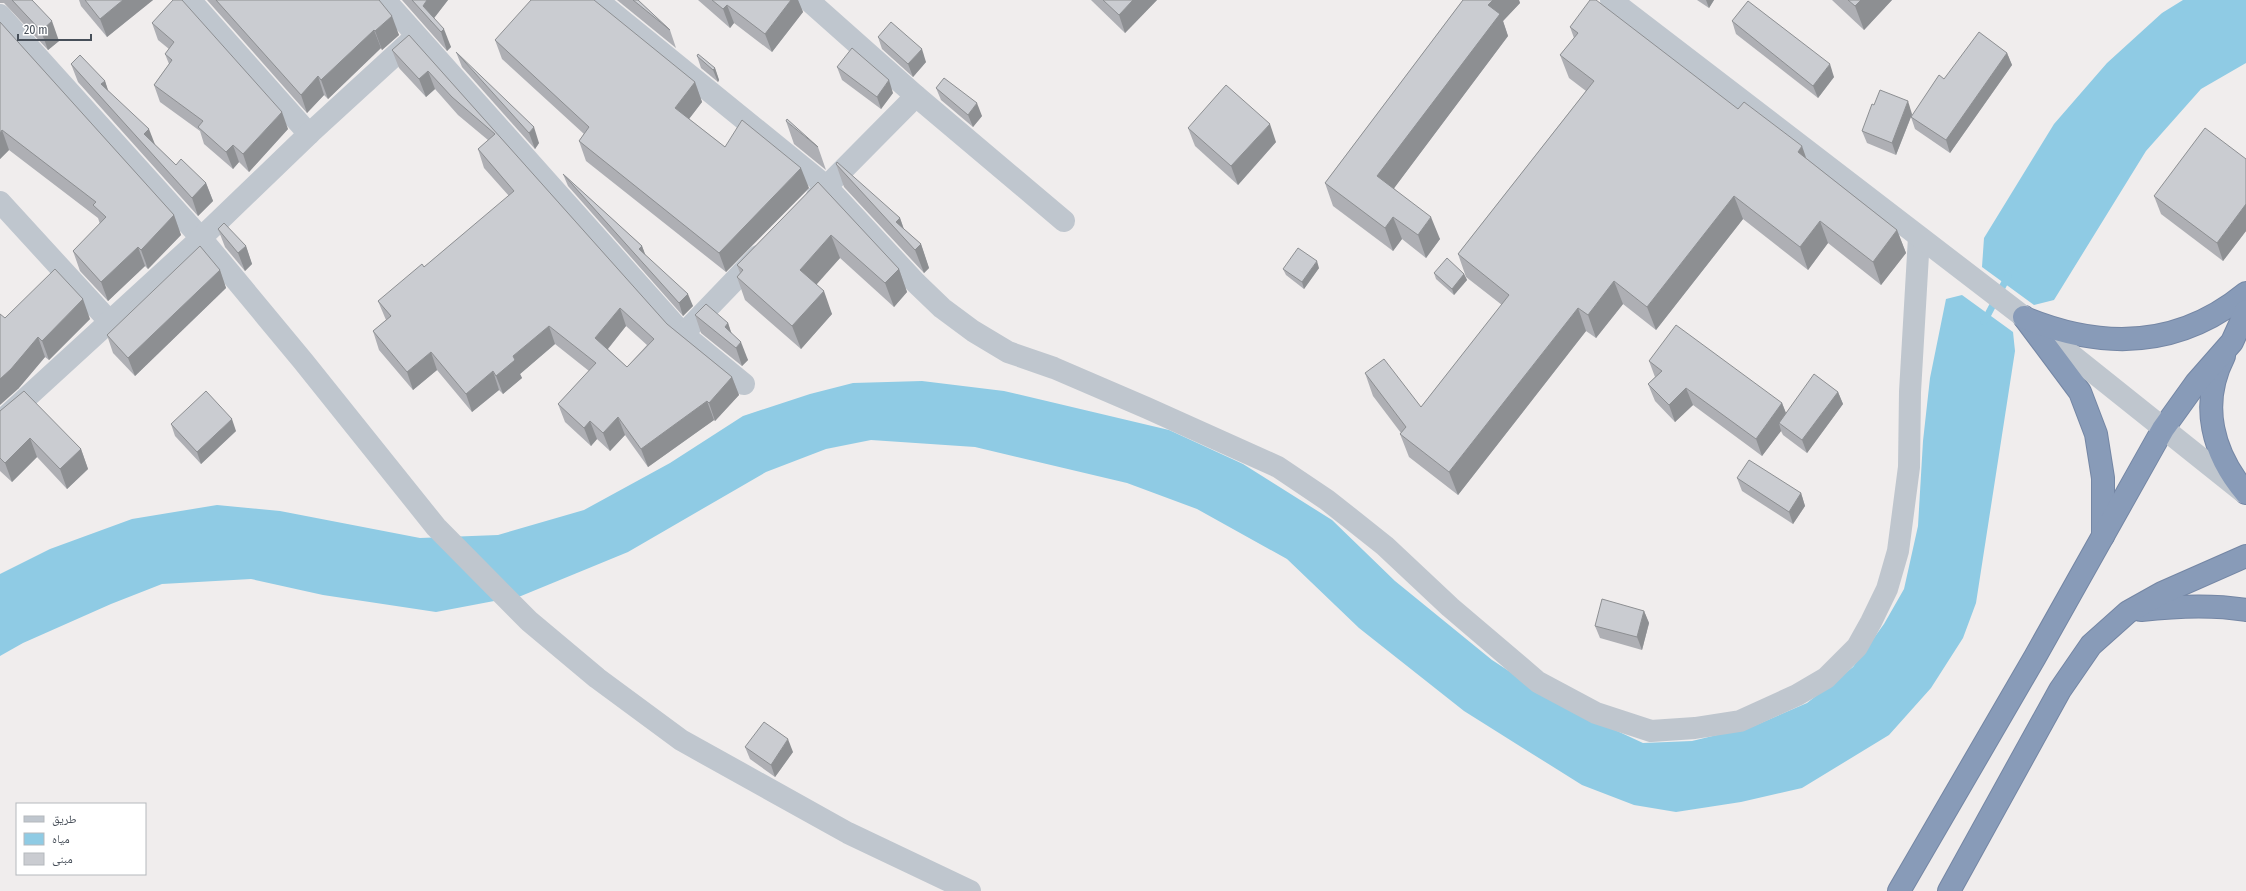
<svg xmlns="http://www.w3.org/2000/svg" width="2246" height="891" font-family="'Fira Sans Condensed','Noto Naskh Arabic',sans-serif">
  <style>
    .water { fill: #8fcbe4 }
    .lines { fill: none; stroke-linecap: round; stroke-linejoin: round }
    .stream { stroke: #8fcbe4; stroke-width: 7 }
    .highway-casing { stroke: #7486a4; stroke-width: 24 }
    .minor { stroke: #bfc6ce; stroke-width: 22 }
    .highway { stroke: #889bb8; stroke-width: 22 }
    .wall { fill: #aeafb4; fill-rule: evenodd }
    .shaded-wall { fill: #8d8f92 }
    .building { fill: #caccd1; stroke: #8d8f92; fill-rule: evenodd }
  </style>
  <rect width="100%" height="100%" fill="#f0eded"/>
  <g class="water">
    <polygon points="2183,0 2246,0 2246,63 2201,89 2146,151 2054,300 2034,305 1982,267 1984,238 2054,124 2107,63 2162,13"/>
    <polygon points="1962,295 2013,332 2015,351 1976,603 1963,638 1931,688 1889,735 1802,788 1741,802 1676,812 1634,805 1582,785 1464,711 1359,628 1287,559 1197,509 1127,483 975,447 871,440 826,449 766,472 628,552 521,596 436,612 323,595 251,579 162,584 111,604 23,643 0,656 0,574 50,549 132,519 217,505 280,511 420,538 498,535 584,510 670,463 743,416 810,394 853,383 922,381 1004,391 1169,430 1243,464 1332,520 1395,581 1492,660 1561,705 1643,743 1692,741 1754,726 1807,703 1853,667 1884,624 1904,589 1918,526 1923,441 1930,378 1946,299"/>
  </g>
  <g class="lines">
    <polyline class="stream" points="1984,322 2008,276"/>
    <defs>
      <g id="highway">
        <polyline points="2024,317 2080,392 2096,434 2103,478 2103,536"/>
        <path d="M2025,318c78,32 154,30 221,-25"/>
        <path d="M2224,356c-25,49 -11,98 22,137"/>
        <path d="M2141,610c35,-4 70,-6 105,0"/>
        <polyline points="1899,891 2035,657 2163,429 2196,383 2232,342 2246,311"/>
        <polyline points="1949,891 2060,690 2091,645 2128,612 2162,593 2246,556"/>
      </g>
    </defs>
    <use href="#highway" class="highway-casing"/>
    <g class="minor">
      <polyline points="190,0 309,134"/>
      <polyline points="385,0 683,334 744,384"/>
      <polyline points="597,0 826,186 916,283 942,308 973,331 1008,352 1054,368 1147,408 1278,467 1327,500 1385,546 1450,607 1538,682 1596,713 1651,731 1695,728 1740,721 1797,695 1826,678 1857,647 1871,622 1887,589 1898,551 1909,467 1910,392 1919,237"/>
      <polyline points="808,0 916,96 1064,221"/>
      <polyline points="1611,0 2024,317 2243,492"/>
      <polyline points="0,15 201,238 303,361 436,527 529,621 597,678 681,740 848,833 970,891"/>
      <polyline points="817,196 916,96"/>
      <polyline points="0,202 110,322"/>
      <polyline points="683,334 758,256"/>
      <polyline points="0,422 201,238 309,134 416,36"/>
    </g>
    <use href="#highway" class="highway"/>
  </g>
  <g class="wall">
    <polygon points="0,0 32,0 59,41 48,50 4,3 0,3"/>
    <polygon points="79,0 153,0 107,37 81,6"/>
    <polygon points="207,0 379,0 399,35 382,50 381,48 328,99 324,95 307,113"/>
    <polygon points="402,0 448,0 434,18 451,47 447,51"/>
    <polygon points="617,0 638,0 670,30 676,48"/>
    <polygon points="698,0 798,0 803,12 772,52 734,23 730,28"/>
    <polygon points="1091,0 1157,0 1125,33"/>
    <polygon points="1463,0 1519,0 1520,3 1503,21 1508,36 1394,188 1440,239 1426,258 1402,239 1393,251 1333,206 1325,183"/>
    <polygon points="1697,0 1714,0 1709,8"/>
    <polygon points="1832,0 1892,0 1864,30"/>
    <polygon points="1732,21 1834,77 1818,98 1736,34"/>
    <polygon points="0,22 174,215 181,235 150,267 148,269 145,266 108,301 80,271 73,251 100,224 98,218 9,150 0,159"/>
    <polygon points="152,23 288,129 249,172 239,162 233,169 204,144 200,131 160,102 154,85 169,64 165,54 169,49 158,40"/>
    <polygon points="1570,27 1738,109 1807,159 1897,230 1906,253 1881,285 1828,243 1808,270 1743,219 1656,330 1623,304 1596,338 1586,331 1458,495 1409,457 1400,434 1401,433 1373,396 1365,373 1421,407 1502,305 1466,277 1458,254 1586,91 1569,78 1560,55 1574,38"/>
    <path d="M409,35l258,289 65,53 7,18 -24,26 -1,-1 -66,47 -23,-32 -15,16 -13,-12 -6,7 -26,-24 -7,-18 31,-33 -34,-27 -35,30 2,4 -19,16 -4,-4 -27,22 -35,-42 -24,20 -34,-40 -6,-19 13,-11 -8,-19 46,-34 85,-71 -25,-28 -6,-19 10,-9 -30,-25 -23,-26 -9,8 -27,-29 -7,-18zM626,326l21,19 -20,22 -19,-18z"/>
    <polygon points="878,37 926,62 913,77 882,49"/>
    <polygon points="495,40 695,82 702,102 689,119 725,147 809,188 726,272 586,161 579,141 584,134 502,59"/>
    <polygon points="456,52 539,143 535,149 462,67"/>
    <polygon points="2007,53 2012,65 1950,153 1915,129 1911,117 1896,155 1867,143 1862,131 1912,114 1912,116 1944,79"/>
    <polygon points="697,56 715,68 719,80 718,82 701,68"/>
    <polygon points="71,64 105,81 108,91 154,144 176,165 206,183 213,201 198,216 78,82"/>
    <polygon points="837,67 893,93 881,109 842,80"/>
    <polygon points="936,88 982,116 973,127 941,100"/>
    <polygon points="786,121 818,147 826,170 794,144"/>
    <polygon points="1188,128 1276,142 1238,185 1195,146"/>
    <polygon points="2246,159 2246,231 2223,261 2161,214 2154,196"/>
    <polygon points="836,164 900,218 904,229 921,244 929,268 924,273 844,187"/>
    <polygon points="563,174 642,246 645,255 693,306 683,316 568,186"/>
    <polygon points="818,182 899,269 907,292 894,307 840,258 816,284 832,314 801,349 745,300 737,277 740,273 737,265"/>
    <polygon points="218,229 246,246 252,264 245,271 225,247"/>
    <polygon points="1319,268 1304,289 1286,275 1283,269"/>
    <polygon points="220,270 226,288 135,376 113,353 107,335"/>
    <polygon points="1434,273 1464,274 1467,280 1454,295 1436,279"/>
    <polygon points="695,315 728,323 731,332 748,360 742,366 701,333"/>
    <polygon points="5,318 90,319 49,360 45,357 18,389"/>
    <polygon points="1649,361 1782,403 1786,413 1838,392 1843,404 1807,453 1783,435 1781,431 1762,456 1693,405 1675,422 1655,401 1648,384 1655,377"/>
    <polygon points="0,411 81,449 88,469 67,489 37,457 12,482 0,471"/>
    <polygon points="171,424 236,431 201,464 175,436"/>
    <polygon points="1737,478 1801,493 1805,506 1793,524 1742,491"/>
    <polygon points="1644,611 1649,623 1642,650 1600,638 1595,626"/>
    <polygon points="745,747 793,752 775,777 750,759"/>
  </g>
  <g class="shaded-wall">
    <polygon points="123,0 153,0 107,37 100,19"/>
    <polygon points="427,0 448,0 431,22 423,6"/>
    <polygon points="791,0 798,0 803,12 772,52 765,34"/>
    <polygon points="1133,0 1157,0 1125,33 1119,15"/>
    <polygon points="1493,0 1519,0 1520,3 1503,21 1508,36 1386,199 1377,176 1488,5"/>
    <polygon points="1706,0 1714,0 1709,8"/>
    <polygon points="1861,0 1892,0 1864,30 1855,6"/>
    <polygon points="727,5 734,23 730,28 723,9"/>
    <polygon points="392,16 399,35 382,50 375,31"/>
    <polygon points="52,21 59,41 48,50 41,31"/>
    <polygon points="444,29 451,47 447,51 441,32"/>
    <polygon points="374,30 381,48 328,99 321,80"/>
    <polygon points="922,49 926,62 913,77 908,64"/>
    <polygon points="2007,53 2012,65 1950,153 1946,140"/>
    <polygon points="1830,64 1834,77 1818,98 1813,86"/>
    <polygon points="715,68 719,80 718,82 713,70"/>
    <polygon points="428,71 435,89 426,97 419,79"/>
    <polygon points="318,76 324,95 307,113 301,95"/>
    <polygon points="889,80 893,93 881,109 877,97"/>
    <polygon points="105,81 111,99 101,84"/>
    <polygon points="695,82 702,102 682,128 675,108"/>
    <polygon points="1908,101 1912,114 1896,155 1892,143"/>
    <polygon points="977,103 982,116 973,127 968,115"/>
    <polygon points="282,112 288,129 249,172 243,154"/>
    <polygon points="1270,124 1276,142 1238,185 1231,166"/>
    <polygon points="534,127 539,143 535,149 529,133"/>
    <polygon points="149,129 156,147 144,134"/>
    <polygon points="2,130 9,150 0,159 0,133"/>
    <polygon points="233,145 239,162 233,169 226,152"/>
    <polygon points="1802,146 1810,169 1798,152"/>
    <polygon points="801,168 809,188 726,272 719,253"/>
    <polygon points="206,183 213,201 198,216 192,198"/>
    <polygon points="1734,196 1743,219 1656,330 1647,307"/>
    <polygon points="2246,204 2246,231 2223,261 2217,243"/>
    <polygon points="174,215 181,235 148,269 141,250"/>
    <polygon points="1393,217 1402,239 1393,251 1385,228"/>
    <polygon points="1431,217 1440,239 1426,258 1418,235"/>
    <polygon points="900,218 908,242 896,222"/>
    <polygon points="1820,221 1828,243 1808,270 1800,247"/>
    <polygon points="1897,230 1906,253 1881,285 1873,262"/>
    <polygon points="831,235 840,258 809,293 800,270"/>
    <polygon points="921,244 929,268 924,273 915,250"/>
    <polygon points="246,246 252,264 245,271 238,253"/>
    <polygon points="642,246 647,259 639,249"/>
    <polygon points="138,247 145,266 108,301 101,282"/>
    <polygon points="1317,261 1319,268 1304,289 1302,282"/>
    <polygon points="899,269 907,292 894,307 885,283"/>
    <polygon points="220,270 226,288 135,376 128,358"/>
    <polygon points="1464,274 1467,280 1454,295 1452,289"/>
    <polygon points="1614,281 1623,304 1596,338 1588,315"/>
    <polygon points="824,291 832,314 801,349 792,326"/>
    <polygon points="688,294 693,306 683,316 679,303"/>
    <polygon points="83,299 90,319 49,360 42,341"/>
    <polygon points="620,308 626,326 602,356 595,338"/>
    <polygon points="1578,308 1586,331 1458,495 1449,472"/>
    <polygon points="728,323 734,341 725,327"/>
    <polygon points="549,326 555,344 520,374 522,378 503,394 496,376 513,356"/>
    <polygon points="38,337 45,357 18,389 0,405 0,379"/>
    <polygon points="741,342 748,360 742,366 736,348"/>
    <polygon points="431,352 437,370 413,390 407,372"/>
    <polygon points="493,371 499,390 472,412 466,394"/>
    <polygon points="732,377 739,395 715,421 709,403"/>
    <polygon points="1686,388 1693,405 1675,422 1669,405"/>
    <polygon points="1838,392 1843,404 1807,453 1802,440"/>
    <polygon points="707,401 714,420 648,467 641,449"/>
    <polygon points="1782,403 1789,421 1779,423 1781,431 1762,456 1756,439"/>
    <polygon points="618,417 625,435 610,451 603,433"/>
    <polygon points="232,419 236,431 201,464 197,452"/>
    <polygon points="590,421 597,439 591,446 584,428"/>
    <polygon points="30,438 37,457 12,482 5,463"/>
    <polygon points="81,449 88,469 67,489 60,469"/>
    <polygon points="1801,493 1805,506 1793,524 1789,512"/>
    <polygon points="1644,611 1649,623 1642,650 1637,637"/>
    <polygon points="788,739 793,752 775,777 771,765"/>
  </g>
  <g class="building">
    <polygon points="12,0 32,0 52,21 41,31"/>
    <polygon points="85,0 123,0 100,19"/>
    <polygon points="173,0 182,0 282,112 243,154 233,145 226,152 198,127 203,121 154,85 172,60 165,54 174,42 152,23"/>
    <polygon points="216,0 379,0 392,16 375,31 374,30 321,80 318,76 301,95"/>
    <polygon points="412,0 427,0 423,6 444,29 441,32"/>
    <polygon points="531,0 594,0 695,82 675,108 725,147 742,120 801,168 719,253 579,141 589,127 495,40"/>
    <polygon points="633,0 638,0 670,30"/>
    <polygon points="712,0 791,0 765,34 727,5 723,9"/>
    <polygon points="1103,0 1133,0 1119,15"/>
    <polygon points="1463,0 1493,0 1488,5 1500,14 1377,176 1431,217 1418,235 1393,217 1385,228 1325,183"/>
    <polygon points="1590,0 1596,0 1738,109 1744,102 1802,146 1798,152 1897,230 1873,262 1820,221 1800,247 1734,196 1647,307 1614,281 1588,315 1578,308 1449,472 1400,434 1406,427 1365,373 1384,359 1421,407 1509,295 1458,254 1594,81 1560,55 1578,33 1570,27"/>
    <polygon points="1848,0 1861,0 1855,6"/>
    <polygon points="1748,1 1830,64 1813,86 1732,21"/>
    <polygon points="0,22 174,215 143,248 141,250 138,247 101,282 73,251 106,217 93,205 96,202 2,130 0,133"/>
    <polygon points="891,22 922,49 908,64 878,37"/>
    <polygon points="1979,32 2007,53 1946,140 1911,117 1939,75 1944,79"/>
    <path d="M409,35l258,289 65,53 -23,26 -2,-2 -66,48 -23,-32 -15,16 -13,-12 -6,7 -26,-24 38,-41 -47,-37 -36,30 2,4 -19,16 -3,-5 -27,23 -35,-42 -24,20 -34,-41 18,-15 -13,-15 44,-37 2,3 90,-76 -36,-42 17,-15 -43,-37 -24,-26 -9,8 -27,-29zM620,308l34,31 -27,28 -32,-29z"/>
    <polygon points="852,48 889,80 877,97 837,67"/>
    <polygon points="456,52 534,127 529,133"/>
    <polygon points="698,54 715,68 713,70 697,56"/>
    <polygon points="80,55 105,81 101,84 149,129 144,134 176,165 181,159 206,183 192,198 71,64"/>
    <polygon points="944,78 977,103 968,115 936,88"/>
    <polygon points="1226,85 1270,124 1231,166 1188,128"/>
    <polygon points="1880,90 1908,101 1892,143 1862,131 1872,104 1874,105"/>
    <polygon points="787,119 818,147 786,121"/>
    <polygon points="2205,128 2246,159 2246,204 2217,243 2154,196"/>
    <polygon points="837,162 900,218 896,222 921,244 915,250 836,164"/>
    <polygon points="563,174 642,246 639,249 688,294 679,303"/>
    <polygon points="818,182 899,269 885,283 831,235 800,270 824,291 792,326 737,277 743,270 737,265"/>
    <polygon points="224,223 246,246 238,253 218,229"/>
    <polygon points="200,246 220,270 128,358 107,335"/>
    <polygon points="1298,248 1317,261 1302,282 1283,269"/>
    <polygon points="1447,258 1464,274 1452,289 1434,273"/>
    <polygon points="55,269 83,299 42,341 38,337 11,369 0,379 0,314 5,318"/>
    <polygon points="706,304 728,323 725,327 741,342 736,348 695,315"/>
    <polygon points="1676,325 1782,403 1756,439 1686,388 1669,405 1648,384 1662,371 1649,361"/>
    <polygon points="1814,374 1838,392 1802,440 1779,423"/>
    <polygon points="24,391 81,449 60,469 30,438 5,463 0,458 0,411"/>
    <polygon points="206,391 232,419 197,452 171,424"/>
    <polygon points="1749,460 1801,493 1789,512 1737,478"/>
    <polygon points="1602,599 1644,611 1637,637 1595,626"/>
    <polygon points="764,722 788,739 771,765 745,747"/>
  </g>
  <rect x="16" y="803" width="130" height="72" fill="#ffffff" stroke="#b5b9bd"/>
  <rect x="24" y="816" width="20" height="6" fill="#bfc6ce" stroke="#b5b9bd"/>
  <text x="52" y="823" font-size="12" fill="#474f59">طريق</text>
  <rect x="24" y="833" width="20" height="12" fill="#8fcbe4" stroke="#b5b9bd"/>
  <text x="52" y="843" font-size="12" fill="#474f59">مياه</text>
  <rect x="24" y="853" width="20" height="12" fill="#caccd1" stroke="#b5b9bd"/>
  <text x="52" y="863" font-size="12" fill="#474f59">مبنى</text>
  <path d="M18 34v6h73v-6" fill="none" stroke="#474f59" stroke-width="2"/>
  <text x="24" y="34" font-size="12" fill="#474f59" stroke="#ffffff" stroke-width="3" paint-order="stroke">20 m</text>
</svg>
